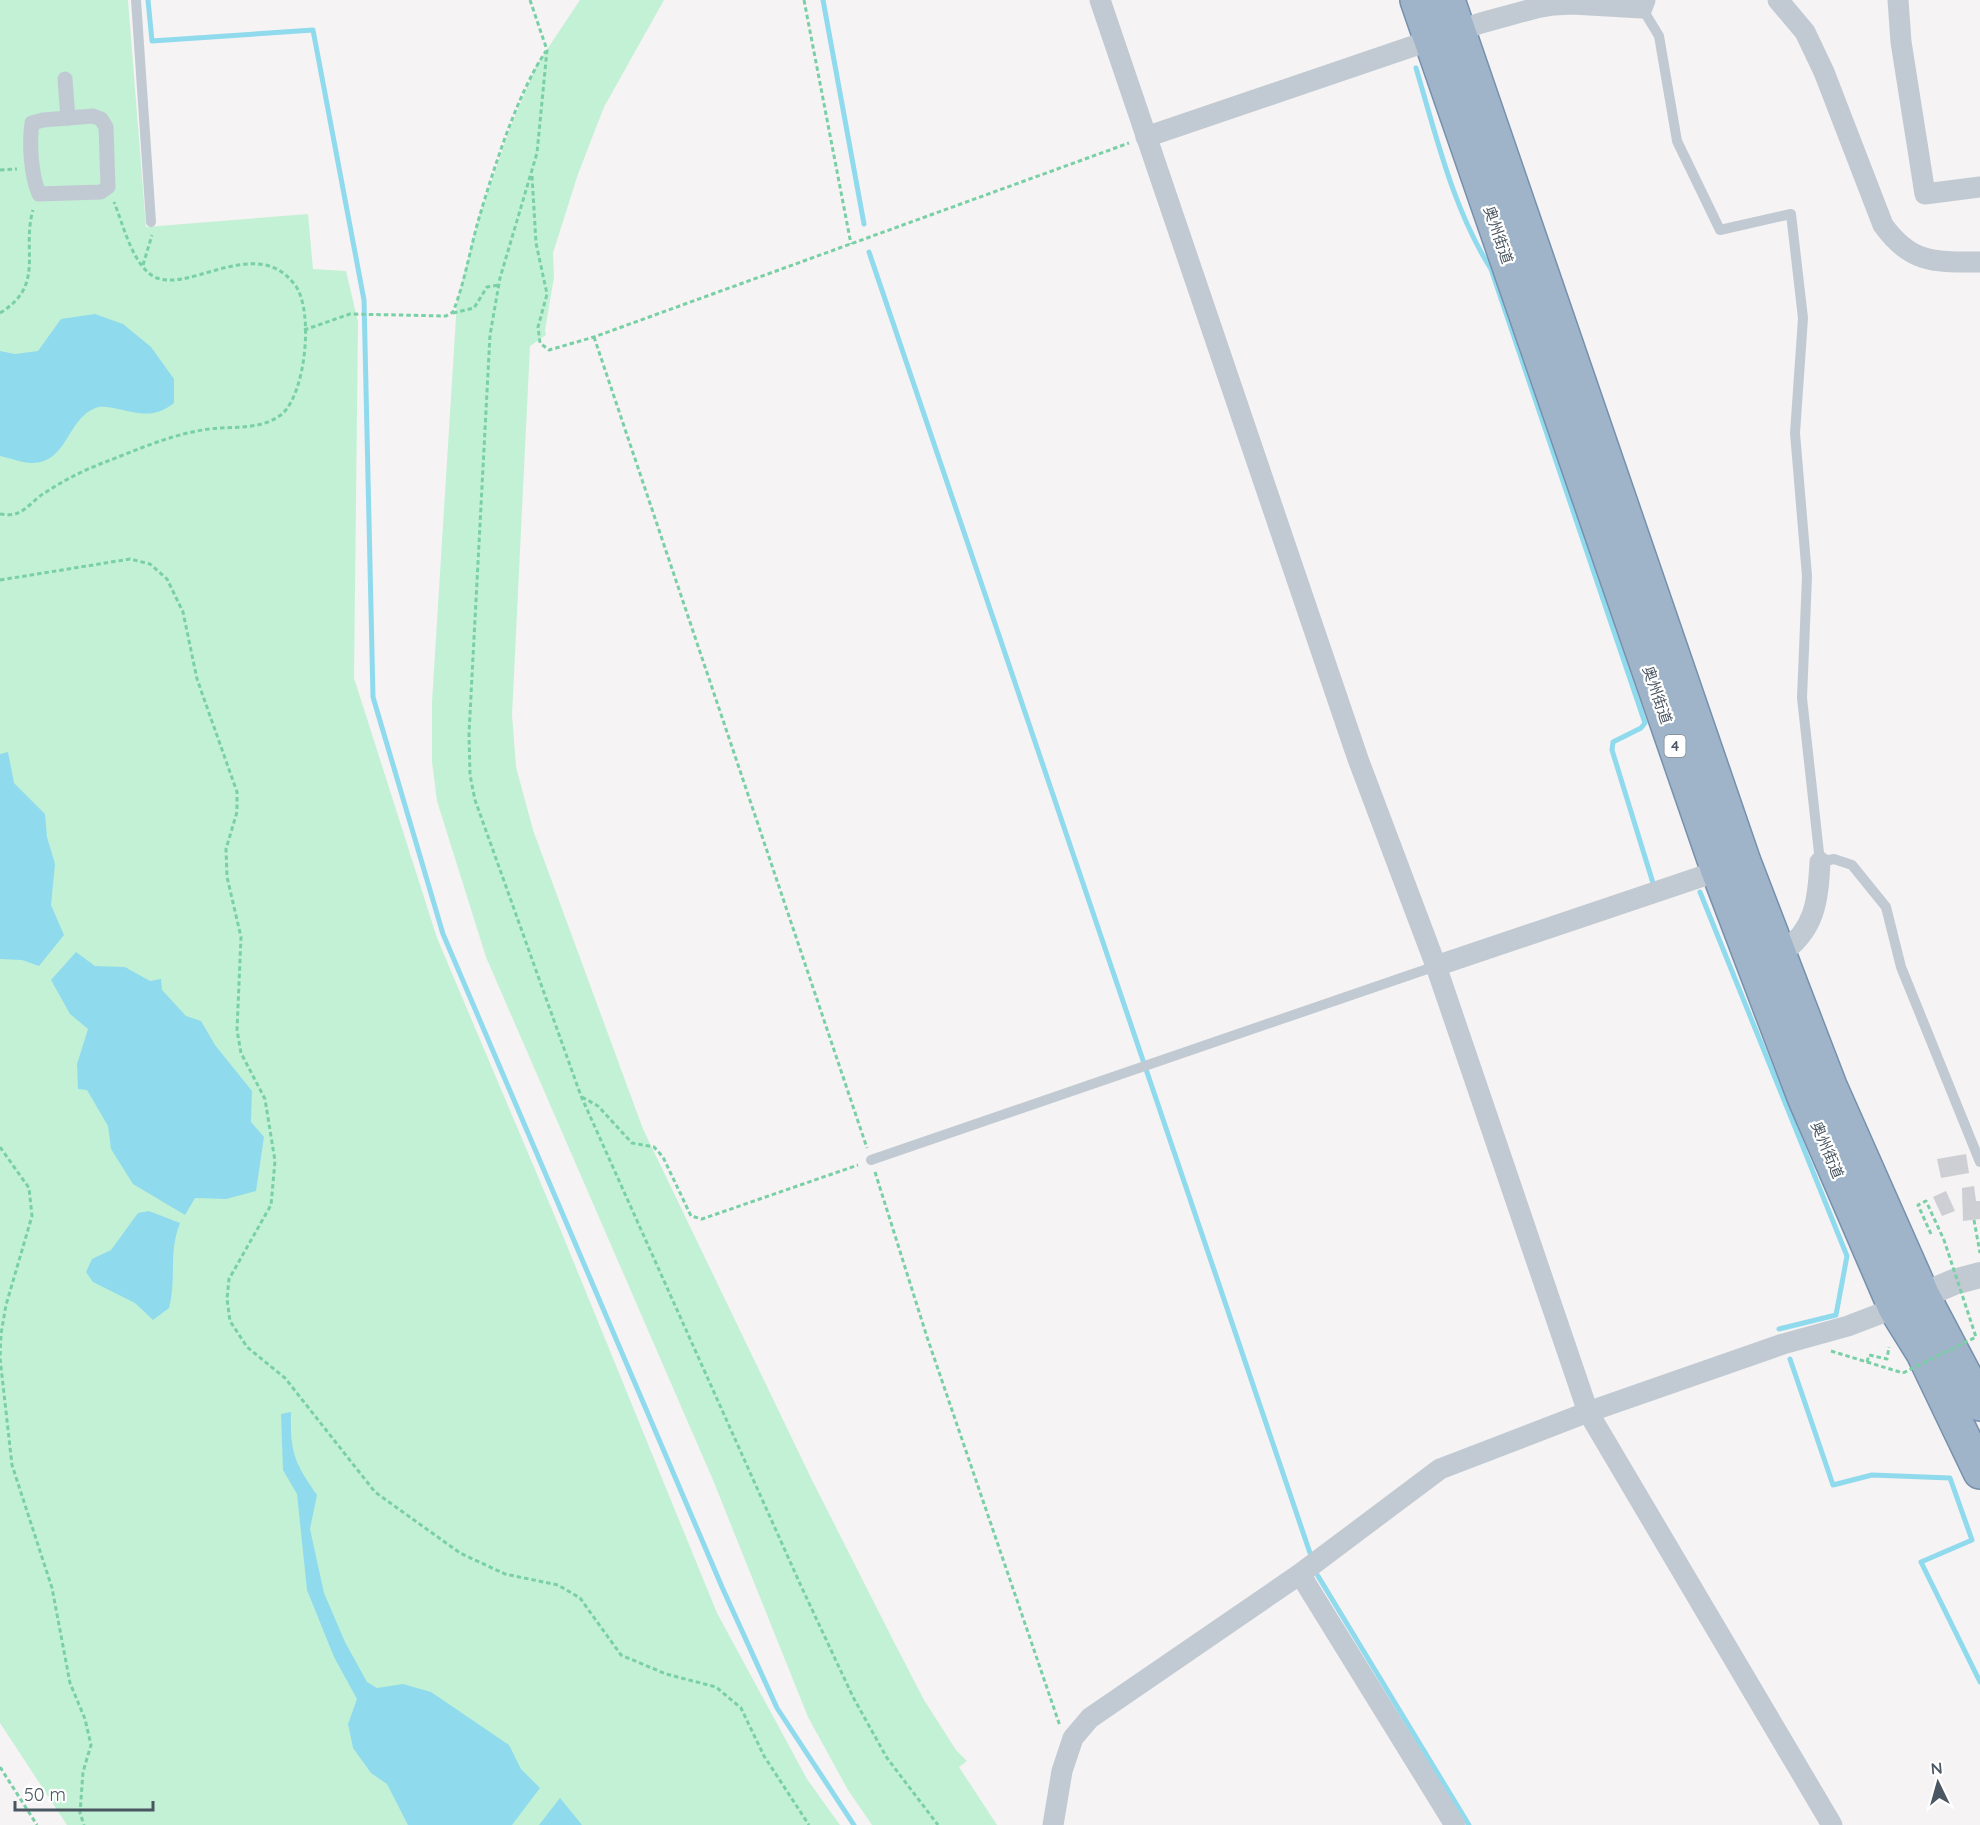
<svg xmlns="http://www.w3.org/2000/svg" width="1980" height="1825" font-family="Quicksand,'Noto Sans JP',sans-serif">
  <style>
    .green { fill: #c3f1d5 }
    .water { fill: #90daee }
    .lines { fill: none; stroke-linecap: round; stroke-linejoin: round }
    .stream { stroke: #90daee; stroke-width: 5 }
    .building { fill: #cdcfd5 }
    .trunk-casing { stroke: #7690ad; stroke-width: 36 }
    .path { stroke: #7ad0a6; stroke-width: 3; stroke-dasharray: 4.5 3; stroke-linecap: butt }
    .service { stroke: #c1cad2; stroke-width: 10 }
    .pedestrian { stroke: #c1cad2; stroke-width: 15 }
    .minor { stroke: #c1cad2; stroke-width: 21 }
    .tertiary { stroke: #c1cad2; stroke-width: 26 }
    .trunk { stroke: #9fb4c9; stroke-width: 33 }
    .path-bridge { stroke: #7ad0a6; stroke-width: 3; stroke-dasharray: 4.5 3; stroke-linecap: butt }
    .labels { text-anchor: middle; stroke-width: 4.5; stroke-linejoin: round; paint-order: stroke }
    .shield { fill: #fff; stroke: #808990; stroke-width: 1.5 }
    .shield-label { font-size: 14px; font-weight: bold; fill: #4a5661 }
    .street-label { font-size: 15px; fill: #4a5661; stroke: #fff }
  </style>
  <rect width="100%" height="100%" fill="#f5f3f3"/>
  <g class="green">
    <polygon points="0,0 128,0 146,227 308,214 313,269 346,271 358,322 354,678 437,938 561,1231 717,1613 807,1779 840,1825 67,1825 0,1723"/>
    <polygon points="580,0 664,0 604,107 578,174 553,253 554,277 545,330 546,335 530,346 512,715 516,767 533,830 643,1129 812,1480 894,1642 924,1700 956,1750 967,1761 959,1767 997,1825 872,1825 848,1790 808,1717 713,1480 486,957 437,801 432,762 432,702 457,301 479,217 511,126 536,66"/>
  </g>
  <g class="water">
    <path d="M95,314l28,10 28,23 23,32v24c-19,15 -33,11 -56,6 -6,-1 -13,-3 -19,-2 -32,8 -30,56 -67,56 -10,0 -22,-5 -32,-7v-105l15,3 23,-3 23,-32z"/>
    <polygon points="8,752 14,783 45,814 47,837 55,864 51,905 64,935 39,966 22,960 0,959 0,754"/>
    <polygon points="76,952 95,966 125,967 150,981 161,979 162,990 186,1016 201,1021 215,1045 252,1091 251,1122 264,1137 256,1191 226,1199 195,1198 185,1215 133,1184 111,1149 108,1126 87,1090 78,1089 77,1064 88,1029 70,1014 51,980"/>
    <path d="M149,1211l31,12c-12,30 -3,55 -11,85l-16,12 -18,-17 -42,-21 -7,-10 6,-13 19,-9 27,-37z"/>
    <path d="M291,1412c-1,40 3,50 26,83l-7,34 14,64 21,49 22,40 10,6 26,-4 28,8 78,53 12,24 19,19 -28,37h-104l-21,-41 -16,-11 -18,-25 -5,-24 9,-25 -23,-42 -27,-67 -10,-96 -14,-24 -2,-56z"/>
    <polygon points="560,1798 582,1825 539,1825"/>
  </g>
  <g class="lines">
    <g class="stream">
      <polyline points="148,0 152,41 313,30 364,300 373,697 443,934 722,1587 777,1708 854,1825"/>
      <polyline points="823,0 864,224"/>
      <path d="M1416,68c20,67 37,141 75,201l154,454 -4,5 -28,14 -1,8 41,133"/>
      <polyline points="869,252 1310,1553"/>
      <polyline points="1700,892 1847,1256 1836,1315 1779,1329"/>
      <polyline points="1790,1359 1833,1485 1872,1475 1950,1478 1972,1540 1921,1562 1980,1682"/>
      <polyline points="1318,1576 1469,1825"/>
    </g>
  </g>
  <g class="building">
    <polygon points="1966,1154 1969,1173 1941,1178 1937,1159"/>
    <polygon points="1974,1186 1976,1201 1980,1201 1980,1219 1963,1221 1962,1188"/>
    <polygon points="1946,1191 1955,1211 1942,1216 1933,1197"/>
  </g>
  <g class="lines">
    <defs>
      <g id="trunk">
        <polyline points="1417,0 1718,871 1804,1097 1895,1308 1923,1353 1980,1472"/>
        <polyline points="1448,0 1744,862 1830,1086 1923,1296 1980,1404"/>
      </g>
    </defs>
    <use href="#trunk" class="trunk-casing"/>
    <g class="path">
      <polyline points="530,0 547,50 537,153 500,278 490,335 469,733 470,775 475,800 581,1096 801,1586 853,1697 887,1758 938,1825"/>
      <polyline points="804,0 851,244"/>
      <polyline points="0,170 17,169"/>
      <polyline points="532,176 536,243 547,294 538,327 540,343 549,350 594,337 1129,143"/>
      <polyline points="143,265 152,235"/>
      <path d="M0,313c46,-28 21,-62 33,-103"/>
      <polyline points="453,313 474,308 487,287 499,285"/>
      <path d="M304,330l46,-16 96,2 7,-4c12,-30 17,-63 26,-94 15,-50 38,-124 67,-167"/>
      <polyline points="594,337 867,1148"/>
      <path d="M0,514c6,1 13,1 18,-1 9,-4 17,-14 25,-19 18,-12 37,-22 57,-30 32,-12 69,-29 103,-34 25,-5 57,2 79,-16 24,-21 32,-104 13,-129 -40,-54 -112,15 -145,-11 -19,-15 -27,-50 -36,-72"/>
      <polyline points="0,580 130,559 150,564 167,579 183,612 197,679 237,792 237,812 226,849 227,877 241,937 237,1030 241,1053 265,1099 275,1161 271,1205 229,1279 227,1299 230,1321 247,1347 285,1378 375,1492 460,1553 505,1574 558,1585 580,1598 621,1655 666,1674 716,1687 741,1708 764,1756 809,1825"/>
      <polyline points="582,1097 598,1106 632,1143 654,1147 663,1157 691,1216 702,1219 858,1165"/>
      <polyline points="0,1147 29,1188 32,1216 6,1305 1,1334 0,1358 12,1465 52,1588 70,1683 85,1719 91,1745 83,1772 80,1813 84,1825"/>
      <polyline points="875,1172 927,1337 1060,1726"/>
      <polyline points="1974,1220 1980,1253"/>
      <polyline points="1931,1234 1918,1205 1926,1201 1944,1240"/>
      <polyline points="1831,1351 1903,1373"/>
      <polyline points="1867,1362 1869,1355 1887,1359 1889,1347"/>
      <polyline points="0,1767 37,1825"/>
    </g>
    <g class="service">
      <polyline points="136,0 151,222"/>
      <polyline points="1642,8 1659,36 1677,141 1720,230 1791,214 1803,318 1795,433 1807,576 1802,698 1820,862 1834,859 1852,865 1886,907 1901,967 1980,1162"/>
      <polyline points="871,1160 1436,966"/>
    </g>
    <g class="pedestrian">
      <polyline points="65,79 68,118"/>
      <path d="M93,116l8,3 5,8 2,60 -7,5 -62,2c-8,-19 -10,-50 -7,-71l11,-3z"/>
    </g>
    <g class="minor">
      <polyline points="1100,0 1358,759 1436,966 1588,1412 1832,1825"/>
      <path d="M1778,0l27,32 19,40 59,153c28,39 52,37 97,37"/>
      <polyline points="1898,0 1901,42 1925,194 1980,187"/>
      <polyline points="1146,137 1481,23 1536,8 1554,5 1572,4 1642,8 1645,0"/>
      <path d="M1779,955c36,-24 39,-53 41,-93"/>
      <polyline points="1436,966 1718,871"/>
      <polyline points="1300,1574 1455,1825"/>
      <polyline points="1053,1825 1062,1771 1073,1738 1090,1718 1300,1574 1440,1469 1588,1412 1783,1344 1848,1326 1895,1308"/>
    </g>
    <polyline class="tertiary" points="1907,1302 1954,1282 1980,1275"/>
    <use href="#trunk" class="trunk"/>
    <polyline class="path-bridge" points="1903,1373 1976,1337 1944,1240"/>
  </g>
  <g class="labels">
    <rect class="shield" x="1664.5" y="735" width="21" height="22" rx="4.5"/>
    <g class="shield-label">
      <text x="1675" y="751">4</text>
    </g>
    <g class="street-label">
      <text transform="translate(1498 235) rotate(71)" y="5">奥州街道</text>
      <text transform="translate(1657 695) rotate(71)" y="5">奥州街道</text>
      <text transform="translate(1827 1150) rotate(67)" y="5">奥州街道</text>
    </g>
  </g>
  <g transform="translate(1938 1783) rotate(355)" stroke="#ffffff" stroke-width="4.5" paint-order="stroke">
  <path d="M0-4.5L10 22L0 15L-10 22Z" fill="#4a5661"/>
  <text y="-9" font-size="16" font-weight="bold" text-anchor="middle" fill="#4a5661">N</text>
  </g>
  <path d="M15 1801v9h138v-9" fill="none" stroke="#4a5661" stroke-width="3"/>
  <text x="24" y="1801" font-size="18" fill="#4a5661" stroke="#ffffff" stroke-width="4.5" paint-order="stroke">50 m</text>
</svg>
